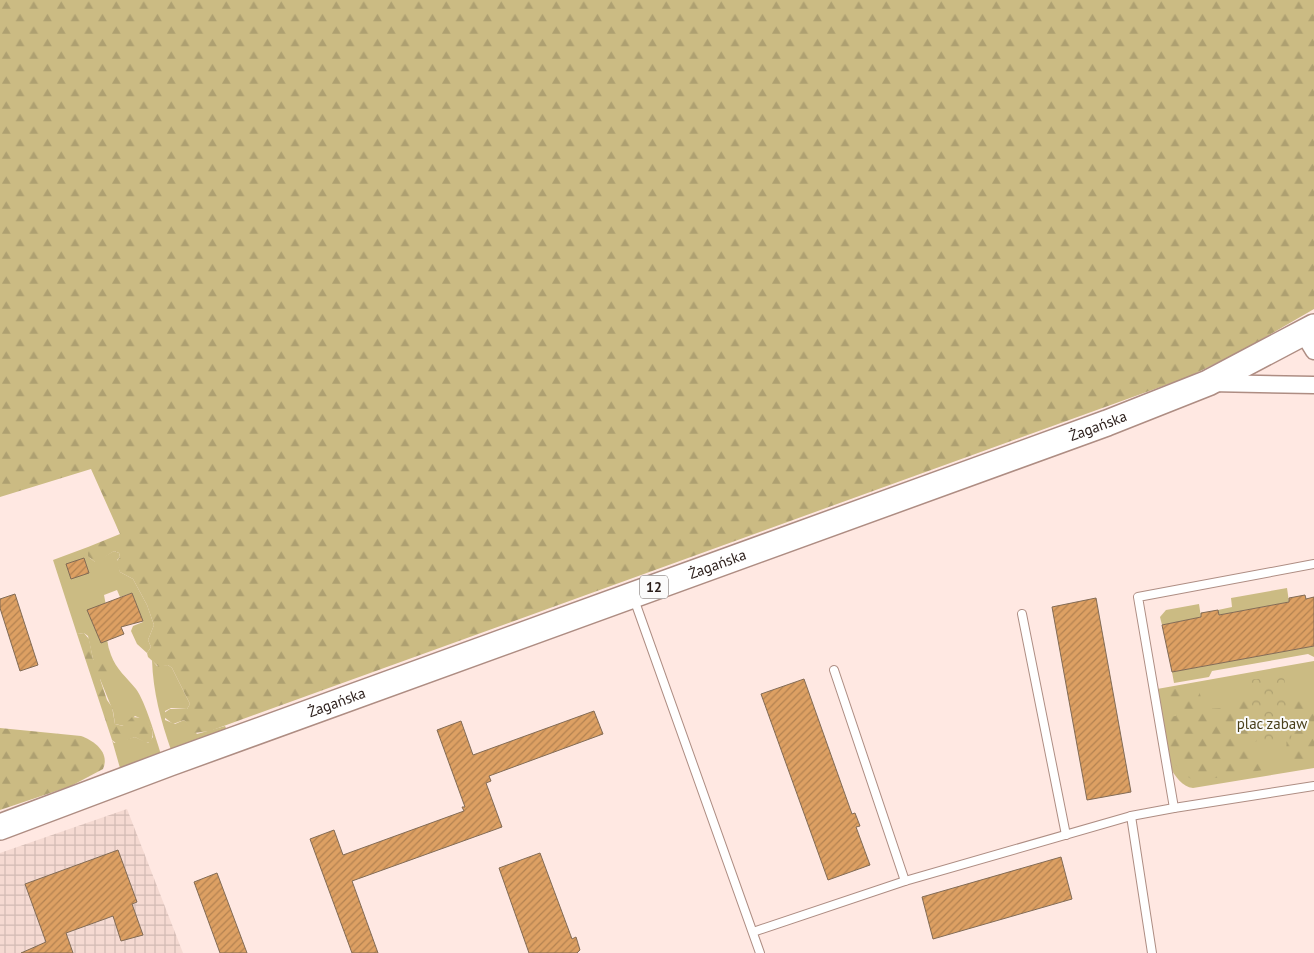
<svg xmlns="http://www.w3.org/2000/svg" width="1314" height="953" font-family="'PT Sans',sans-serif">
  <style>
    .industrial { fill: url(#industrial-grid) }
    .grass { fill: #cbbb83 }
    .forest { fill: url(#forest-firs) }
    .park { fill: url(#park-crowns) }
    .building { fill: url(#building-hatch); stroke: #826b55 }
    .lines { fill: none; stroke-linecap: round; stroke-linejoin: round }
    .lane-casing { stroke: #ae8d83; stroke-width: 10 }
    .street-casing { stroke: #ae8d83; stroke-width: 19 }
    .primary-casing { stroke: #ae8d83; stroke-width: 28 }
    .lane { stroke: #fff; stroke-width: 8 }
    .street { stroke: #fff; stroke-width: 16 }
    .primary { stroke: #fff; stroke-width: 25 }
    .labels { text-anchor: middle; stroke-width: 4; stroke-linejoin: round; paint-order: stroke }
    .shield { fill: #fbfbfb; stroke: #69605d; stroke-width: 1 }
    .shield-label { font-size: 14px; font-weight: bold; fill: #2a1d19 }
    .street-label { font-size: 15px; fill: #2a1d19; stroke: #fbfbfb }
    .park-label { font-size: 15px; fill: #493f1b; stroke: #fbfbfb }
  </style>
  <defs>
    <pattern id="industrial-grid" width="8" height="8" patternUnits="userSpaceOnUse" patternTransform="scale(1.25)"><rect width="8" height="8" fill="#f5dad2"/><path d="M0 4h8M4 0v8" fill="none" stroke="#d2bbb4"/></pattern>
    <pattern id="forest-firs" width="22" height="20" patternUnits="userSpaceOnUse" patternTransform="scale(1.25)"><rect width="22" height="20" fill="#cbbb83"/><path d="M5 1l3.5 6h-7zM16 11l3.5 6h-7z" fill="#aea071"/></pattern>
    <pattern id="park-crowns" width="20" height="18" patternUnits="userSpaceOnUse" patternTransform="scale(1.25)"><rect width="20" height="18" fill="#cbbb83"/><path d="M2 6a3 3 0 1 1 6 0M12 15a3 3 0 1 1 6 0" fill="none" stroke="#aea071"/></pattern>
    <pattern id="building-hatch" width="6" height="6" patternUnits="userSpaceOnUse" patternTransform="scale(1.25)"><rect width="6" height="6" fill="#dda063"/><path d="M-1 1l2-2M0 6l6-6M5 7l2-2" fill="none" stroke="#b38251"/></pattern>
  </defs>
  <rect width="100%" height="100%" fill="#ffe8e2"/>
  <polygon class="industrial" points="127,809 183,953 0,953 0,853"/>
  <g class="grass">
    <path d="M88,547l2,11 5,4 19,-11 5,2 1,4 -3,3 3,12 13,7 14,26 7,20 -6,15 3,7 -4,6 -10,-9 -6,-13 2,-5 10,-4 -11,-29 -12,4 -3,-7 -13,5c5,20 -1,40 7,60 5,14 16,23 25,34 10,14 19,47 25,65l-41,14 -8,-28 2,3 21,-6 13,6 5,-6c0,-13 -8,-17 -18,-21l-11,10 -9,-2 -2,-13 -13,-32h14l-21,-20 -5,-23 -4,-3 -7,1 -24,-74z"/>
    <polygon points="1287,588 1289,602 1219,615 1218,610 1232,607 1231,598"/>
    <polygon points="1199,604 1201,617 1162,625 1160,617 1166,610"/>
    <polygon points="1314,646 1314,657 1308,654 1212,671 1209,677 1174,683 1172,672"/>
    <path d="M152,660l5,6 11,-1 4,3 18,36 -3,5 -16,-1 -6,3v9l10,4 9,-4 13,14 28,-8 2,4 -56,20c-10,-29 -18,-58 -19,-90z"/>
    <path d="M1314,661v107l-121,20c-11,-1 -18,-12 -23,-21l-13,-78z"/>
  </g>
  <g class="forest">
    <polygon points="0,0 1314,0 1314,309 1245,349 1188,377 210,731 194,733 184,720 173,724 164,717 164,713 170,709 187,709 190,704 172,668 168,665 159,667 148,657 147,653 151,647 148,640 154,625 147,605 133,579 120,572 116,562 120,557 119,553 114,551 96,563 88,556 88,547 120,534 91,469 0,497"/>
    <path d="M84,633l5,6 4,20c11,6 25,4 21,20h-14l7,21 5,7 3,17 8,2 9,-9 11,1c8,6 13,15 7,24l-4,1 -11,-6 -18,7 -5,-4 -35,-106z"/>
    <path d="M1193,687h4c5,8 3,15 9,22l18,-1 12,-10c20,1 21,26 24,42l-8,3 -2,9h11l6,9 -4,9 -66,11c-25,-7 -30,-36 -31,-59l1,-5 9,-1 1,-5 -11,-14 8,-8z"/>
    <path d="M1298,696l16,6v61l-12,2 -2,-2 -5,1 -2,-5h-8c-1,-9 4,-13 0,-21l3,-6h4c-1,-12 -12,-31 6,-36z"/>
    <path d="M0,728l81,8c14,5 29,17 22,33l-32,17 -71,24z"/>
  </g>
  <polygon class="park" points="1284,676 1292,741 1257,745 1248,680"/>
  <g class="building">
    <polygon points="84,558 89,573 71,579 66,564"/>
    <polygon points="132,593 143,621 121,627 124,634 101,643 87,610"/>
    <polygon points="15,594 38,665 20,671 0,608 0,599"/>
    <polygon points="1305,595 1306,599 1314,597 1314,646 1172,672 1162,625 1201,617 1201,613 1218,610 1219,615 1289,602 1289,598"/>
    <polygon points="1096,598 1131,792 1087,800 1052,607"/>
    <polygon points="804,679 852,814 855,813 860,826 856,827 870,865 828,880 761,694"/>
    <polygon points="594,711 603,734 489,776 491,781 486,783 502,827 352,881 378,953 352,953 310,839 334,830 343,855 464,811 462,807 465,807 437,730 461,721 473,755"/>
    <polygon points="118,850 137,902 132,904 143,935 121,941 113,916 66,933 73,953 21,953 46,942 25,884"/>
    <polygon points="540,853 572,939 576,937 580,950 577,953 529,953 499,868"/>
    <polygon points="1061,857 1072,899 933,939 922,897"/>
    <polygon points="217,873 247,953 220,953 194,882"/>
  </g>
  <g class="lines">
    <defs>
      <g id="lane">
        <polyline points="1314,564 1138,597 1174,808 1314,786"/>
        <polyline points="634,599 760,953"/>
        <polyline points="1022,614 1066,835"/>
        <polyline points="834,670 905,881"/>
        <polyline points="1131,816 1152,953"/>
        <polyline points="753,932 905,881 1131,816 1174,808"/>
      </g>
      <g id="street">
        <polyline points="1303,333 1314,351"/>
        <polyline points="1210,383 1314,385"/>
      </g>
      <g id="primary">
        <path id="s1" d="M0,827l170,-64 937,-340 101,-40 106,-56"/>
      </g>
    </defs>
    <use href="#lane" class="lane-casing"/>
    <use href="#street" class="street-casing"/>
    <use href="#primary" class="primary-casing"/>
    <use href="#lane" class="lane"/>
    <use href="#street" class="street"/>
    <use href="#primary" class="primary"/>
  </g>
  <g class="labels">
    <rect class="shield" x="640" y="575.5" width="28" height="23" rx="4"/>
    <g class="shield-label">
      <text x="654" y="592">12</text>
    </g>
    <g class="street-label">
      <text dy="5" stroke="none"><textPath href="#s1" startOffset="1169">Żagańska</textPath></text>
      <text dy="5" stroke="none"><textPath href="#s1" startOffset="764">Żagańska</textPath></text>
      <text dy="5" stroke="none"><textPath href="#s1" startOffset="359">Żagańska</textPath></text>
    </g>
    <g class="park-label">
      <text x="1272" y="729">plac zabaw</text>
    </g>
  </g>
</svg>
